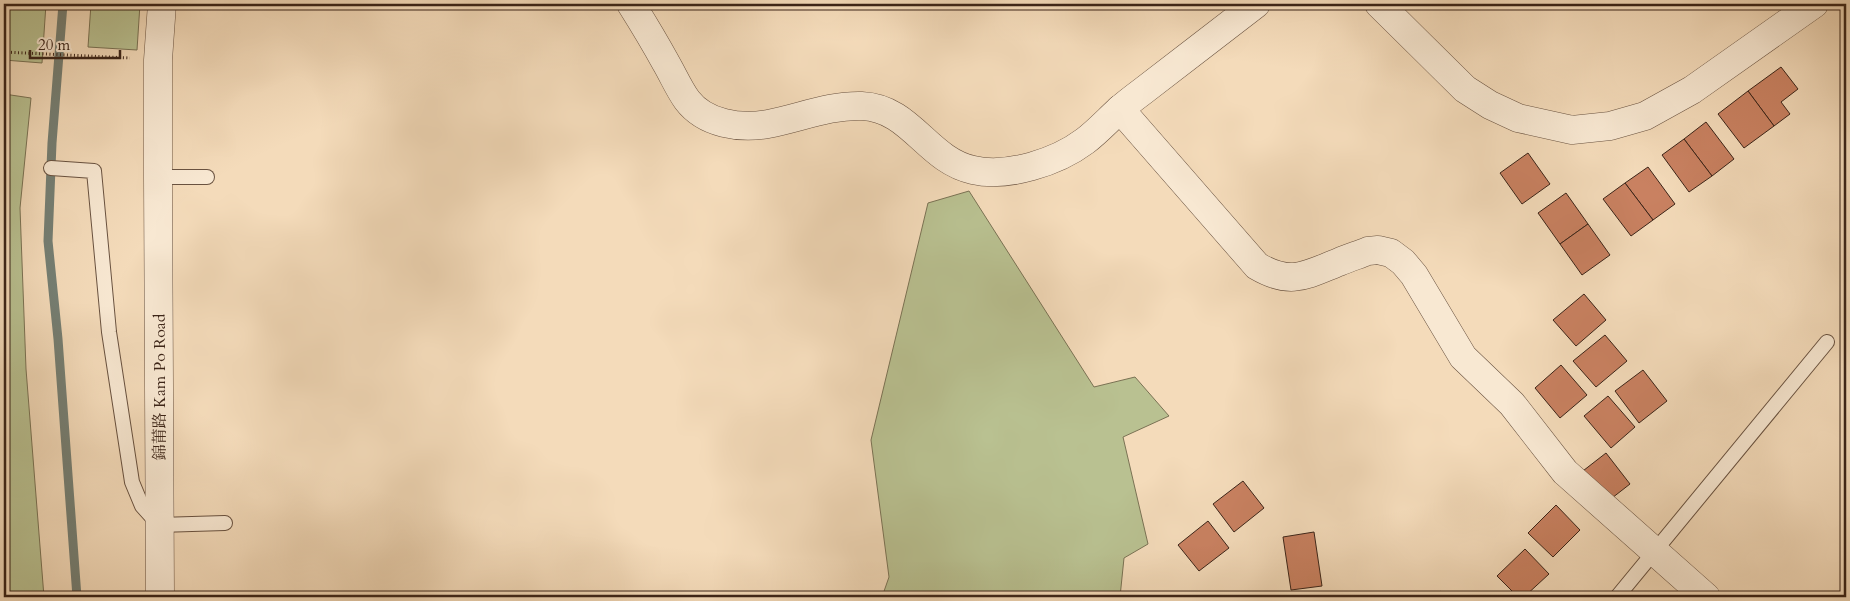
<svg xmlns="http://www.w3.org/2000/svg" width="1850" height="601" font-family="Cardo,'Noto Serif TC',serif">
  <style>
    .green { fill: #b9c191; stroke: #7a7254 }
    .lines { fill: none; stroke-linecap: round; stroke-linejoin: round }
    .stream { stroke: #757f74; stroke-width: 9 }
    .building { fill: #c98161; stroke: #3b2418 }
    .lane-casing { stroke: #695240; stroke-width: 16 }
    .street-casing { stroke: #695240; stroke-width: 29 }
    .path { stroke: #3b2418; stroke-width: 3; stroke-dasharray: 1 2.5; stroke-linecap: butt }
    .lane { stroke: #f8e8d2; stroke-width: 14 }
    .street { stroke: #f8e8d2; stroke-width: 28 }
    .labels { text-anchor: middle; stroke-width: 5; stroke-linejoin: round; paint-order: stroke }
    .street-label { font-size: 16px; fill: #3b2418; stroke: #f8e8d2 }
  </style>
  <rect width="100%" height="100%" fill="#f4dbba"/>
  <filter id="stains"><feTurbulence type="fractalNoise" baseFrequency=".004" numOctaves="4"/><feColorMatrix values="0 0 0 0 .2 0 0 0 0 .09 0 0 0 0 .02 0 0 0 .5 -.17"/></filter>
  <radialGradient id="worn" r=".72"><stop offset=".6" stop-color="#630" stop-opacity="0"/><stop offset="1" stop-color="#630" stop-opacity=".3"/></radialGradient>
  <g class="green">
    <polygon points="4,4 46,4 42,63 4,60"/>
    <polygon points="91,4 140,4 137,50 88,47"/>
    <polygon points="4,94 31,98 20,208 26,369 44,597 4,597"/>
    <polygon points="969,191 1094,387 1135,377 1169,416 1123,437 1148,544 1124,558 1120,597 882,597 889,577 871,440 928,203"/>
  </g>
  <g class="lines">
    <polyline class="stream" points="63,4 52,143 48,241 58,339 77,597"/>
  </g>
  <g class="building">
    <polygon points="1781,67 1798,89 1781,102 1790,114 1774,126 1748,91"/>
    <polygon points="1748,91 1774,126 1744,148 1718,114"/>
    <polygon points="1706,122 1734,159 1712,176 1684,139"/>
    <polygon points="1684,139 1712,176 1689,192 1662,155"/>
    <polygon points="1528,153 1550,184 1522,204 1500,173"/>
    <polygon points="1648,167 1675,204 1653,220 1625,183"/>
    <polygon points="1625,183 1653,220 1631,236 1603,199"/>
    <polygon points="1566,193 1588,224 1560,244 1538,213"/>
    <polygon points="1588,224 1610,255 1582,275 1560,244"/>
    <polygon points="1584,294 1606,320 1576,346 1553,320"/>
    <polygon points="1605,335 1627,361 1596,387 1573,361"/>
    <polygon points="1561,365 1587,395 1560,418 1535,388"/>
    <polygon points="1643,370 1667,401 1639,423 1615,391"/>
    <polygon points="1608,396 1635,427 1611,448 1584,416"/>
    <polygon points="1606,453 1630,484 1603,505 1579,474"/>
    <polygon points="1243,481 1264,508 1234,532 1213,504"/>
    <polygon points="1556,505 1580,530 1553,557 1528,533"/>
    <polygon points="1208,521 1229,548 1199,571 1178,545"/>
    <polygon points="1314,532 1322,586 1291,590 1283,537"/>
    <polygon points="1525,549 1549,574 1524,597 1518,597 1497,576"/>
    <polygon points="1441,591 1447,597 1434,597"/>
  </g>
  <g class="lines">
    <defs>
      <g id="lane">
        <polyline points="51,168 94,171 109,332 132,482 142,506 159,525 225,523"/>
        <polyline points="158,177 207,177"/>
        <polyline points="1617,597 1827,342"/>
      </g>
      <g id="street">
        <path d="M631,4c12,19 24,39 35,59 7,12 13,26 21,37 18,24 53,29 81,24 32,-6 61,-19 94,-18 49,2 65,54 111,64 35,8 84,-8 112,-29 12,-9 23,-21 34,-31 8,-7 16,-13 24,-19 38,-29 75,-58 113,-87"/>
        <polyline points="1379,4 1465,89 1490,105 1518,118 1572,130 1610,126 1645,116 1692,90 1814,4"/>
        <path d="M1120,109l137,157c34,20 49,9 82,-4 9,-4 19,-7 29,-11l10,-1 13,3 12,9 11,13 49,82 49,47 53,68 141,125"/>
        <polyline points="160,597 158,177 158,60 162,4"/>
      </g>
    </defs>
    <use href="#lane" class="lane-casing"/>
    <use href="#street" class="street-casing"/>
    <polyline class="path" points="4,52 130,58"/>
    <use href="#lane" class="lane"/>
    <use href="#street" class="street"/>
  </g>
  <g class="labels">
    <g class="street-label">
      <text transform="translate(159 387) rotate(-90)" y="6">錦莆路 Kam Po Road</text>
    </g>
  </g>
  <rect width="1850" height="601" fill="none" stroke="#f4dbba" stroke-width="20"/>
  <rect x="5" y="5" width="1840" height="591" fill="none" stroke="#3b2418" stroke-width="2.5"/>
  <rect x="10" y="10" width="1830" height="581" fill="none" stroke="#3b2418"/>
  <path d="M30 50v8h90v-8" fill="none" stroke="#3b2418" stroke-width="2.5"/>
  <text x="38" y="50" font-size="15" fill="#3b2418" stroke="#f8e8d2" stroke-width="4" paint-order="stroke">20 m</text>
  <rect width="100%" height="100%" filter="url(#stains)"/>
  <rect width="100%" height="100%" fill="url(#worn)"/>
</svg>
